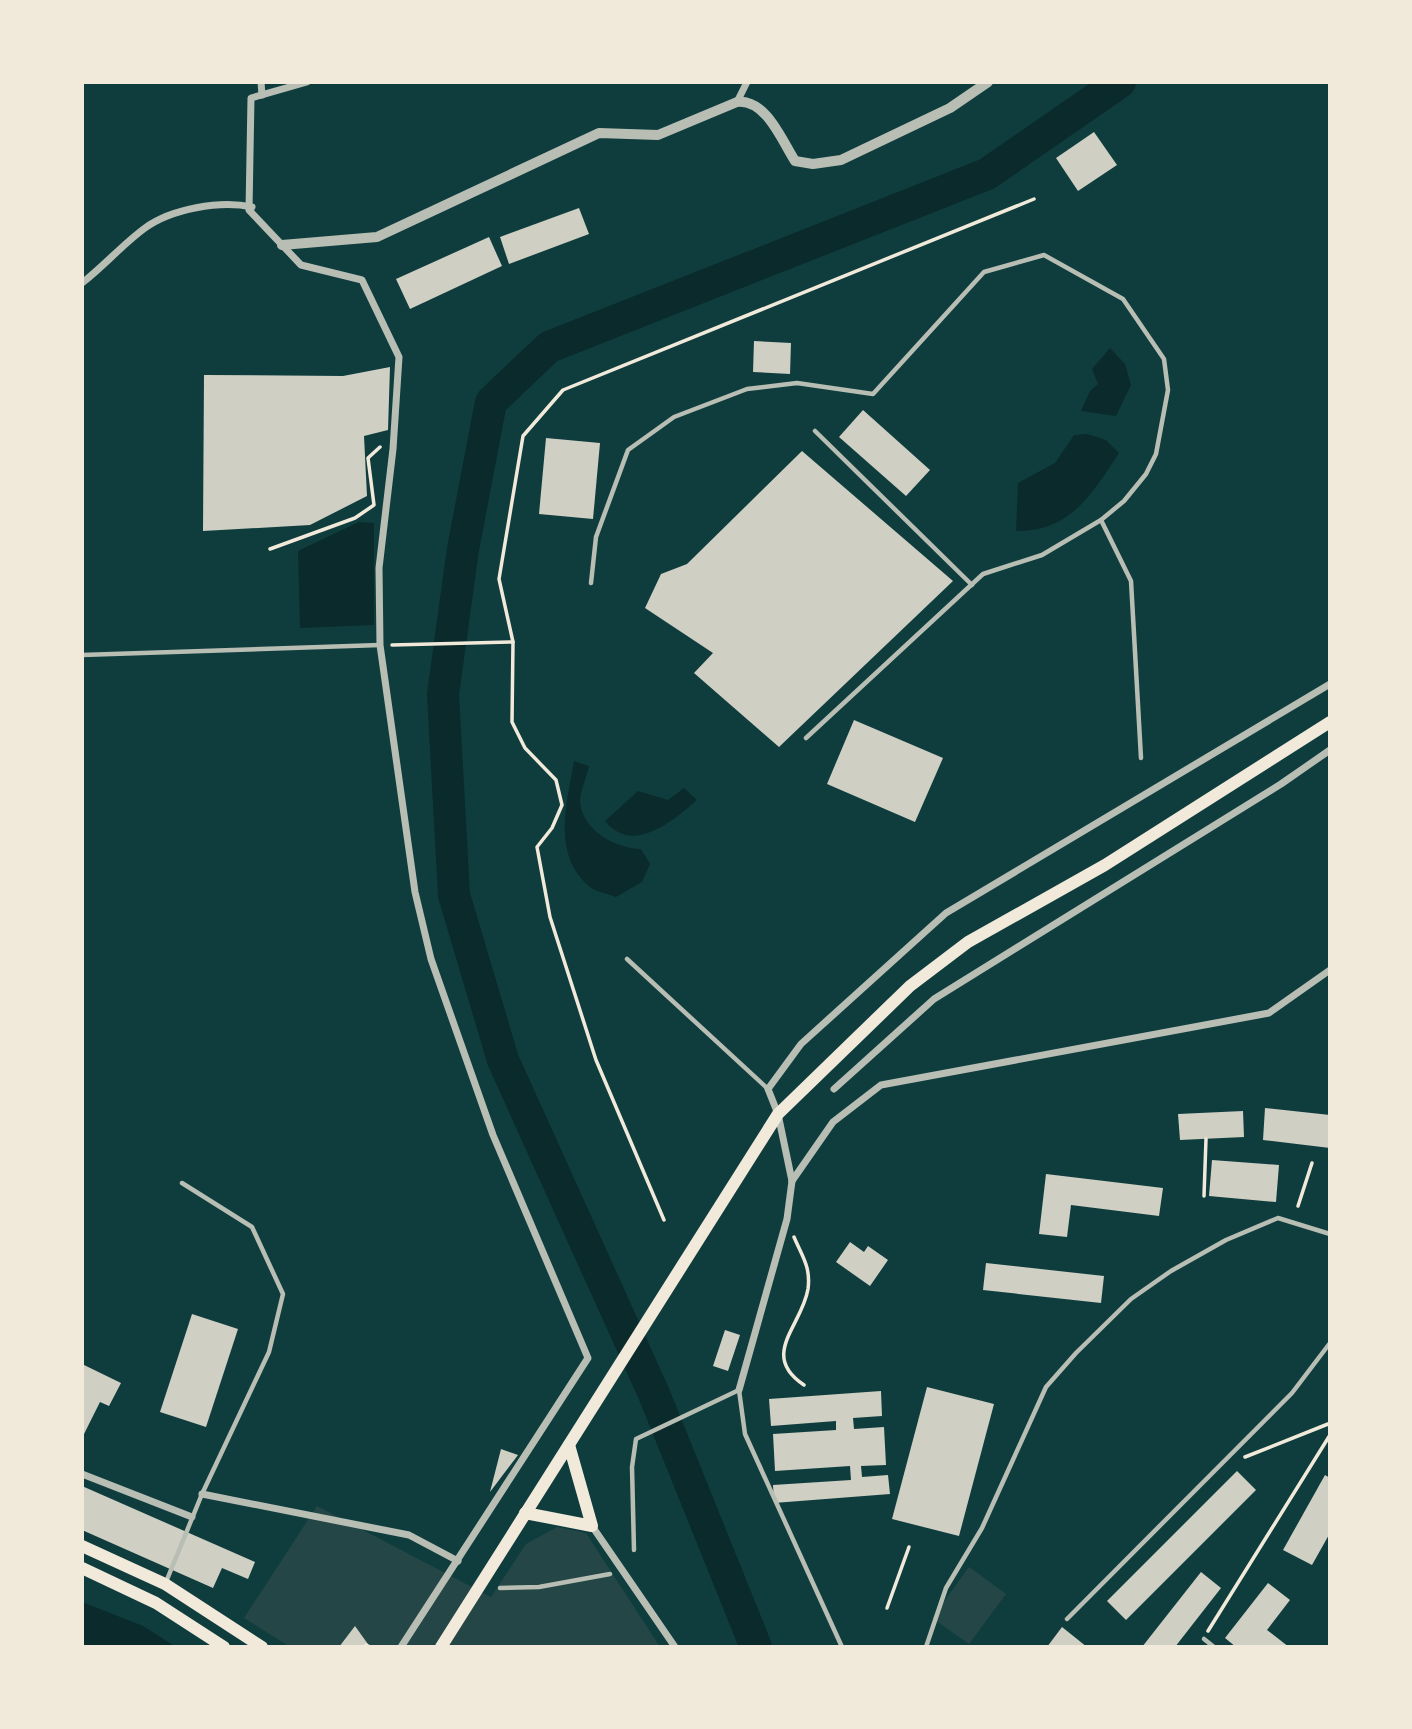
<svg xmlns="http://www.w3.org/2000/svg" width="1412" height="1729" font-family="'PT Sans',sans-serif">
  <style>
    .green { fill: #244646 }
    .water { fill: #0a2a2b }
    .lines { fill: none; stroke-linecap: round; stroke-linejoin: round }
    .river { stroke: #0a2a2b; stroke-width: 32 }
    .building { fill: #cfcfc3 }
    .path { stroke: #f1e9da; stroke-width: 3.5 }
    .service { stroke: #b8beb3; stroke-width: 4.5 }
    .minor { stroke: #b8beb3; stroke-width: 7 }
    .tertiary { stroke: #b8beb3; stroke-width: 10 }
    .secondary { stroke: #f1e9da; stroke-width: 12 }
  </style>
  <rect width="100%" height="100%" fill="#0f3d3e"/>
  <g class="green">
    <polygon points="317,1506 491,1597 526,1544 557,1527 586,1533 660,1647 290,1647 244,1618"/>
    <polygon points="969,1567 1006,1594 969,1644 932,1618"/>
  </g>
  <g class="water">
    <polygon points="1110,348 1125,364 1131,385 1116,416 1081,411 1090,391 1098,384 1092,369"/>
    <path d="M1087,434l19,6 13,13c-27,41 -49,79 -103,78l2,-48 37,-20 19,-28z"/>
    <polygon points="359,522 374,523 374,625 300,628 298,551"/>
    <path d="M574,761l15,5c-2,10 -10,29 -9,37 4,29 36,45 61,46l9,15 -8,18 -26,15c-7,-3 -20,-5 -26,-10 -39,-33 -23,-84 -16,-126z"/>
    <path d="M684,788l13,12c-23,20 -64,56 -92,21l33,-30 30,9z"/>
    <polygon points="82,1602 143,1626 176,1647 82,1647"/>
  </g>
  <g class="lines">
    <polyline class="river" points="756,1647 654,1394 503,1060 454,895 443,694 463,549 491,402 549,347 987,174 1120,82"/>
  </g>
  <g class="building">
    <polygon points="1094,132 1117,165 1078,191 1056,158"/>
    <polygon points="579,208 589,234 509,264 500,237"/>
    <polygon points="489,237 502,266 410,309 396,279"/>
    <polygon points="754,341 791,343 790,374 753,372"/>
    <polygon points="390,367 388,430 364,436 367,496 310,525 203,531 204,375 343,376"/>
    <polygon points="863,410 930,470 906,496 839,437"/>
    <polygon points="546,438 600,443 593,519 539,514"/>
    <polygon points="802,451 953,581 779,747 694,673 713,653 645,608 661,574 687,564"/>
    <polygon points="854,720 943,758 915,822 827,784"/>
    <polygon points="1265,1108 1330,1115 1330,1148 1263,1140"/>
    <polygon points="1243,1111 1244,1137 1180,1140 1178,1114"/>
    <polygon points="1212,1160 1279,1165 1276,1202 1209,1196"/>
    <polygon points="1046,1174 1163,1188 1159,1216 1071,1205 1067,1237 1039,1234"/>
    <polygon points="850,1242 864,1252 868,1246 888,1260 870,1286 836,1262"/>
    <polygon points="986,1263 1104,1276 1101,1303 983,1290"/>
    <polygon points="192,1314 238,1329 206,1427 160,1412"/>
    <polygon points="725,1330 740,1335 728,1371 713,1366"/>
    <polygon points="82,1364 121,1383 109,1406 100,1402 82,1438"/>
    <polygon points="927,1387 994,1404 959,1536 892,1519"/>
    <polygon points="881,1391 882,1416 853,1418 854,1429 884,1427 886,1465 861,1466 862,1477 888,1475 890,1494 774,1503 773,1485 851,1480 850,1466 775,1471 773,1434 836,1430 836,1421 771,1426 769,1399"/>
    <polygon points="501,1449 518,1455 490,1492"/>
    <polygon points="1237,1471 1256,1490 1126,1620 1107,1601"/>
    <polygon points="1325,1475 1330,1478 1330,1533 1312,1565 1283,1550"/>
    <polygon points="82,1486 255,1562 248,1579 222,1568 213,1588 82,1530"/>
    <polygon points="1201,1572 1221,1588 1175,1647 1142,1647"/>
    <polygon points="1268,1583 1290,1600 1267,1630 1289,1647 1236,1647 1225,1638"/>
    <polygon points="355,1626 370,1647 339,1647"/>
    <polygon points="1062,1627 1087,1647 1047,1647"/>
  </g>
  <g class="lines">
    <g class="path">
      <polyline points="270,549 355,518 374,505 368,458 380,447"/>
      <polyline points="392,645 513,642"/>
      <polyline points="1204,1196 1206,1139"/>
      <polyline points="1298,1206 1312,1163"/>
      <polyline points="664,1220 596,1060 550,917 537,847 552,828 562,805 556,780 525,748 512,722 513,642 499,579 523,436 563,390 1034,199"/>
      <path d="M794,1237c8,19 17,30 14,52 -6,37 -49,66 -4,96"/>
      <polyline points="1245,1457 1328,1424"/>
      <polyline points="887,1608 909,1547"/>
      <polyline points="1208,1631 1330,1435"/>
      <polyline points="366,1645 370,1647"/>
    </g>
    <g class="service">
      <polyline points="815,431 972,585"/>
      <polyline points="591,583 596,537 628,450 674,417 747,389 797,383 873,394 984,272 1044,255 1123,299 1164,359 1168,390 1156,454 1146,474 1124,501 1101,520 1131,581 1141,758"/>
      <polyline points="82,655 380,645"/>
      <polyline points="806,738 983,574 1042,555 1101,520"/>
      <polyline points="627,959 768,1089"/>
      <polyline points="634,1550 632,1467 636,1439 739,1390 745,1434 842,1647"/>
      <polyline points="166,1582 202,1494 269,1352 283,1294 252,1227 182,1183"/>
      <polyline points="500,1588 539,1587 610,1574"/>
      <polyline points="1067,1619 1292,1393 1330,1343"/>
      <polyline points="1204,1639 1214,1647"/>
      <polyline points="926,1647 946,1588 982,1528 1046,1387 1076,1353 1131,1299 1171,1271 1226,1240 1278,1218 1330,1234"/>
    </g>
    <g class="minor">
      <polyline points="261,82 262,95"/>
      <polyline points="307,82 251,98 249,210 301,265 362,280 399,357 393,449 379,568 380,645 415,892 431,959 493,1135 588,1358 401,1647"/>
      <polyline points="737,102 747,82"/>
      <path d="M82,283c22,-17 41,-39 63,-55 26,-19 75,-28 107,-21"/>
      <polyline points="834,1089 934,999 1281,784 1330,750"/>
      <polyline points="792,1181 833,1122 881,1085 1269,1013 1330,970"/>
      <polyline points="739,1390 787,1219 792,1181 778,1114 768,1089 801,1044 946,913 1330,684"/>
      <polyline points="82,1474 192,1517"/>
      <polyline points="202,1494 409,1535 458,1561"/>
      <polyline points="592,1526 675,1647"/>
    </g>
    <path class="tertiary" d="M282,245l95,-8 222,-104 59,2 79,-33c29,-3 44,37 58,59l18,3 28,-4 109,-52 38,-26"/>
    <g class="secondary">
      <polyline points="525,1513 592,1526 569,1445"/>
      <polyline points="82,1546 165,1584 262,1647"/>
      <polyline points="82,1568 156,1603 224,1647"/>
      <polyline points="441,1647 778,1114 910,986 968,942 1105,865 1330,722"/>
    </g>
  </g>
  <rect width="1412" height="1729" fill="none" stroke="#f1e9da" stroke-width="168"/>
</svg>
